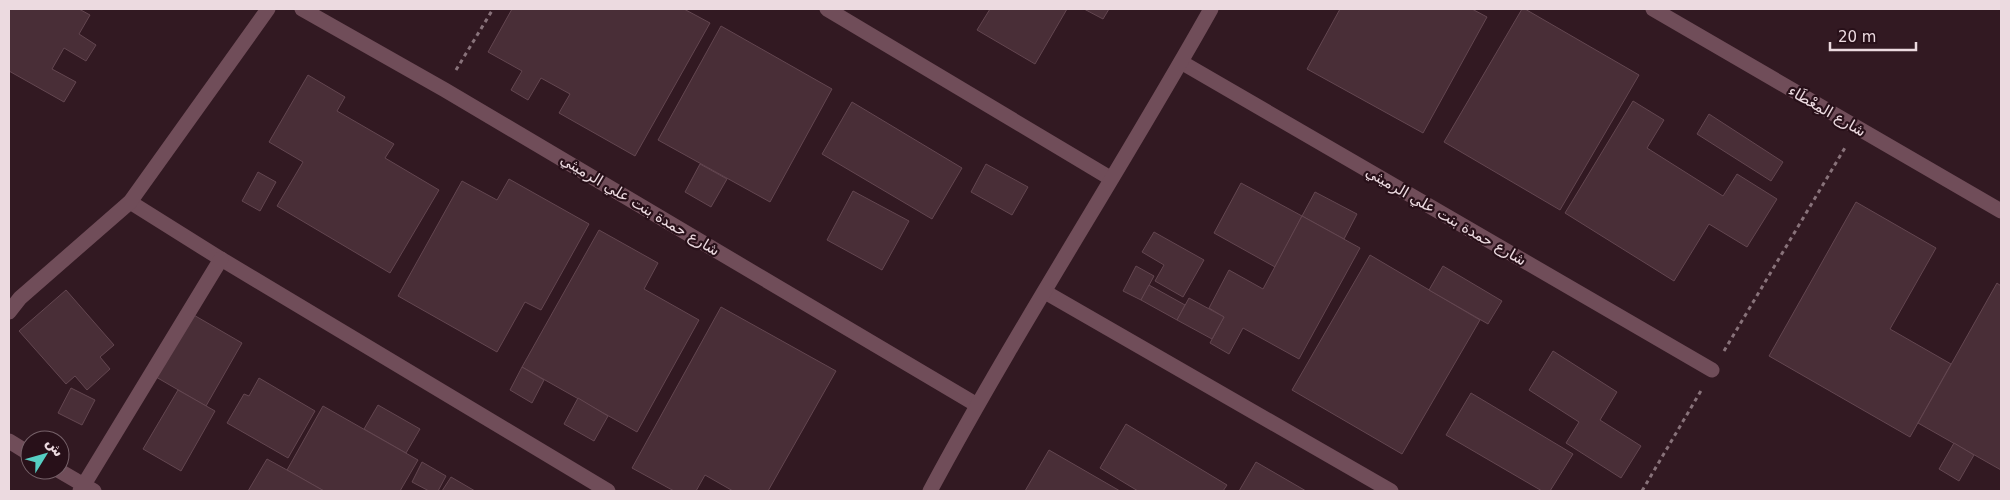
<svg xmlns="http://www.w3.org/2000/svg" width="2010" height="500" font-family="'DejaVu Sans',Cairo,sans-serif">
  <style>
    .building { fill: #492e37; stroke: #634650 }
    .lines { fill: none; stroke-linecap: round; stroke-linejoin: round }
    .path { stroke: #88727a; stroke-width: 3; stroke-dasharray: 4 4; stroke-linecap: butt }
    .street { stroke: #704d59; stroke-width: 15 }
    .labels { text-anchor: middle; stroke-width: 4.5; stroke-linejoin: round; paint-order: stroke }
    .street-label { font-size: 15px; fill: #ecdae0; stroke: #281019 }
  </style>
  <rect width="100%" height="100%" fill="#321922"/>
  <g class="building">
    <polygon points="9,9 79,9 90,15 79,34 96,45 86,61 64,48 52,69 76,82 64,102 9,71"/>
    <polygon points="512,9 684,9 710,23 635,156 559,113 570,94 541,78 528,100 511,90 522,71 488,52"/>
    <polygon points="990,9 1067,9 1035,64 977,30"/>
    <polygon points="1084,9 1109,9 1103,19"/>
    <polygon points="1340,9 1472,9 1487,17 1423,133 1307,69"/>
    <polygon points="1522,9 1525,9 1639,75 1560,210 1444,142"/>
    <polygon points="721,26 832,89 770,202 658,140"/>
    <polygon points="308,75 345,97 337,111 394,144 385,158 439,190 390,273 277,206 303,162 269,142"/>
    <polygon points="1633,101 1664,120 1647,148 1723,196 1737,174 1777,199 1747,247 1709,224 1674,281 1565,213"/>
    <polygon points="852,102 962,168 932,219 822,154"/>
    <polygon points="1709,114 1783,162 1771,181 1697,134"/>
    <polygon points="700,164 727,179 711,207 685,192"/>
    <polygon points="986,164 1028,187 1012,215 971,192"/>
    <polygon points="258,172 276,182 260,211 242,201"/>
    <polygon points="509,179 589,224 541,310 525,302 497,352 398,296 462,181 497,200"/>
    <polygon points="1241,183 1302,216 1275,267 1214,233"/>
    <polygon points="853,191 909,221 882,270 827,240"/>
    <polygon points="1315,192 1357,214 1344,239 1302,216"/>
    <polygon points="1856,202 1936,248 1890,329 1951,364 1910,437 1769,356"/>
    <polygon points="1302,216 1360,248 1299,359 1243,328 1229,354 1210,343 1224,317 1209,308 1229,270 1263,289"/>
    <polygon points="599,230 658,263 644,289 699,320 637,432 522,367"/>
    <polygon points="1154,232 1204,260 1183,297 1155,281 1164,265 1142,252"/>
    <polygon points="1370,255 1480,320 1402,454 1292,390"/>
    <polygon points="1136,266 1154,276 1141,300 1123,291"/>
    <polygon points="1443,266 1502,301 1488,324 1429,290"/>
    <polygon points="1997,283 2001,286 2001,470 1918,423"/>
    <polygon points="1149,285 1185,305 1177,320 1141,300"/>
    <polygon points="66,290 114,345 100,357 110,369 87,390 75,376 66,384 19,331"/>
    <polygon points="1189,298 1224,317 1212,339 1177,320"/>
    <polygon points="721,307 836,371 768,491 733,491 705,475 696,491 674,491 632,468"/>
    <polygon points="192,314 242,343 206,406 156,377"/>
    <polygon points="1553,351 1617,392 1600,420 1641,446 1621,478 1566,443 1579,422 1529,390"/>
    <polygon points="522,367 544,380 532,403 510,390"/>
    <polygon points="259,378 315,411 288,458 227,423 244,394 249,396"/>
    <polygon points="71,388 95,400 82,425 58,413"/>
    <polygon points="178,390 215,411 181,471 143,449"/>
    <polygon points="1471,393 1573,454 1550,491 1542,491 1446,435"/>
    <polygon points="578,398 608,416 594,441 564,424"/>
    <polygon points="378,405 420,429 406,453 364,429"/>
    <polygon points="323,406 418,460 400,491 324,491 287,470"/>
    <polygon points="1126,424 1227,485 1223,491 1138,491 1100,468"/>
    <polygon points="1954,443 1974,455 1959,481 1939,469"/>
    <polygon points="1049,450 1120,491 1025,491"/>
    <polygon points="267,459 287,470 324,491 248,491"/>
    <polygon points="422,462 446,476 438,491 429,491 412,482"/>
    <polygon points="1256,462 1306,491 1239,491"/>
    <polygon points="451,477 475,491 442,491"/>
  </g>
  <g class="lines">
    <g class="path">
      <polyline points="456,70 493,9"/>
      <polyline points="1724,351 1846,146"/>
      <polyline points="1642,491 1702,389"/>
    </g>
    <g class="street">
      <polyline points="302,9 445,90 977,405"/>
      <polyline points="827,9 1110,178"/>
      <polyline points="1653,9 2001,211"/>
      <polyline points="1181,62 1712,370"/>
      <polyline points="130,202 221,259 608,491"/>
      <polyline points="1045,292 1391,491"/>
      <polyline points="9,312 20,298 130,202 268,9"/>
      <polyline points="9,441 30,454"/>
      <polyline points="58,470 94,491"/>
      <polyline points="80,491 221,259"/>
      <path d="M930,491c88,-164 190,-320 281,-482"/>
    </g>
  </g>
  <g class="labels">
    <g class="street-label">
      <text transform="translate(1827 111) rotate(30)" y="5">شارع المِعْطَاء</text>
      <text transform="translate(640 205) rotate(31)" y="5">شارع حمدة بنت علي الرميثي</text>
      <text transform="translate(1446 216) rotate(30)" y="5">شارع حمدة بنت علي الرميثي</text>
    </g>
  </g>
  <rect width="2010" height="500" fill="none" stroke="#ecdae0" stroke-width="20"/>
  <g transform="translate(45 455) rotate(53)"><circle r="24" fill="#281019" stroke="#766169"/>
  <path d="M0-4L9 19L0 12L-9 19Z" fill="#56cec3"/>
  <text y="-8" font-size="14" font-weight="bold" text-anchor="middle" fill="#ecdae0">ش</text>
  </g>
  <path d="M1830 42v8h86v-8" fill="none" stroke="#ecdae0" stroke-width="2.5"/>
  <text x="1838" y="42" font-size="15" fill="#ecdae0" stroke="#281019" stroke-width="4" paint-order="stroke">20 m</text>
</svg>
